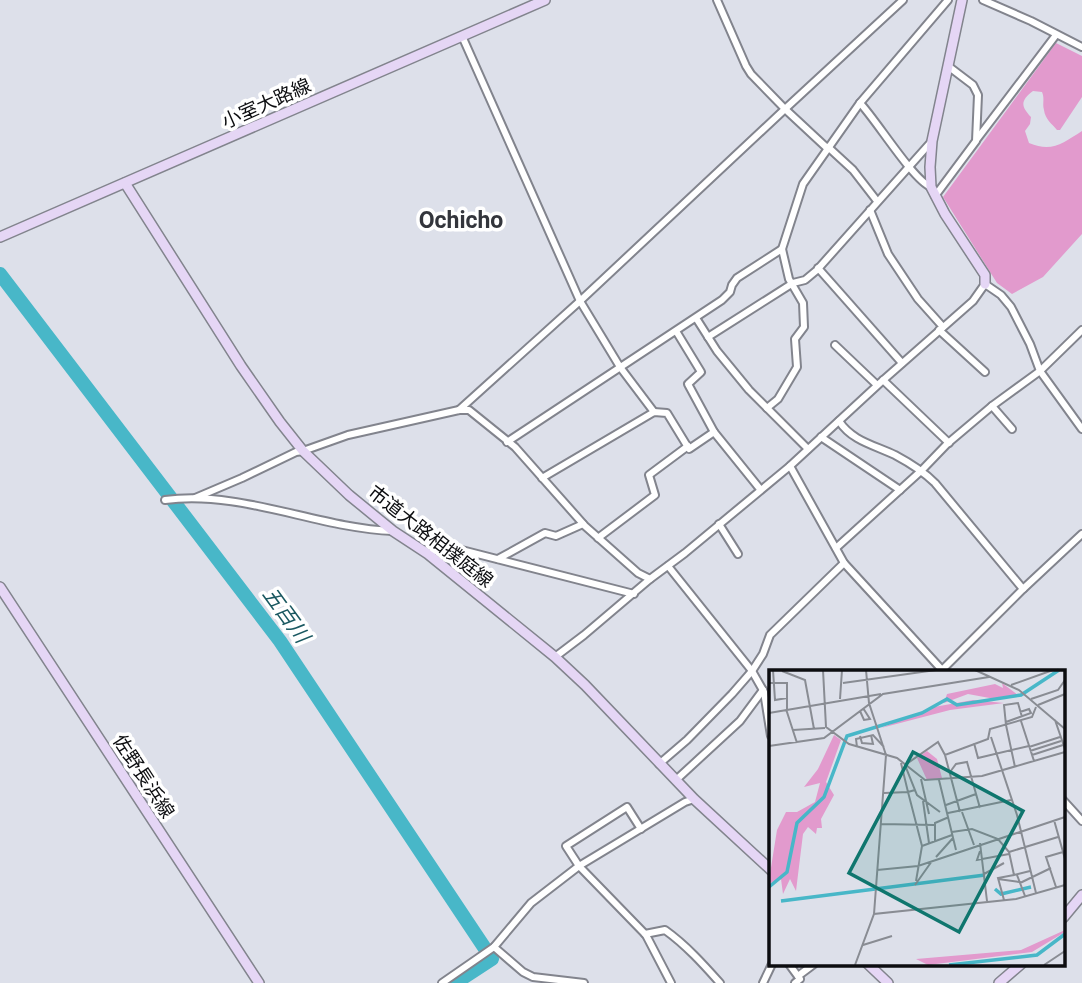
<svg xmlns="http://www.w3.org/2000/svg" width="1082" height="983" font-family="Roboto,'Noto Sans JP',sans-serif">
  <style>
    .green { fill: #e29acd }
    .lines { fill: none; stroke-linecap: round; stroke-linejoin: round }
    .river { stroke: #48b7c8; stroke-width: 14 }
    .street-casing { stroke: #82848d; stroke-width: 10 }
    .secondary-casing { stroke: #82848d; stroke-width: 12 }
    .street { stroke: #fff; stroke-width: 6 }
    .secondary { stroke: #e5d6f5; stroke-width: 9 }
    .labels { text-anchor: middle; stroke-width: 7; stroke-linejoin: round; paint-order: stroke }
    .street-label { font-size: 19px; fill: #0c0d10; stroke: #fff }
    .water-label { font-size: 21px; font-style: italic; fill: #1a5861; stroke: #fff }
    .quarter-label { font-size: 23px; font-weight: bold; fill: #33353c; stroke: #fff }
    .inset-river { fill: none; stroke: #48b7c8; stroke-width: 3.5 }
    .inset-road { fill: none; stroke: #898c93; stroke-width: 2 }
    .view { fill: #0f766e; fill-opacity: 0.15; stroke: #0f766e; stroke-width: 3.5 }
    .inset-edge { fill: none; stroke: #0c0d10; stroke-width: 3.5 }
  </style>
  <rect width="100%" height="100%" fill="#dde0ea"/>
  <path class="green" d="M1056,43l26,13v41l-22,33h-3c-5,-6 -12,-11 -13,-20 -2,-6 1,-11 -2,-18l-9,-1c-13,10 -12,15 -2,26l-1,7 -5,7 4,12c23,10 34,0 53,-12v103l-39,43 -31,17 -15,-11 -54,-86z"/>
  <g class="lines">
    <polyline class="river" points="0,274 280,641 492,959 455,983"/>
    <defs>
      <g id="street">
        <polyline points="717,0 746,66 751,74 785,109 903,0"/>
        <polyline points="983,0 1031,21 1082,47"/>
        <polyline points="462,36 580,301 620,367 654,412"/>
        <path d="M860,103c17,18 53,77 71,84"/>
        <polyline points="977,139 1056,35"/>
        <polyline points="828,147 853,170 877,201"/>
        <polyline points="935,196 976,141 978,95 973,85 948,66"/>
        <polyline points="870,210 888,254 918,299 943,327"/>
        <polyline points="818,268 902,363"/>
        <polyline points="696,318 717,351 749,390 808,449"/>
        <polyline points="939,330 985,372"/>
        <polyline points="676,331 701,372 688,384 714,432"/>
        <polyline points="708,337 793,283 805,280 817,270 932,141"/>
        <polyline points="835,345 877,385"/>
        <polyline points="883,380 949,443"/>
        <polyline points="992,406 1012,429"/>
        <polyline points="767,408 778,399 797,367 795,339 804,327 803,303 789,279 782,249 803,184 860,103 948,0"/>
        <polyline points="459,410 580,301 785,109 828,149"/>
        <path d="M839,421c13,20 35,24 56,34 15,8 28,16 40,28l88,106"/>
        <polyline points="821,437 900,490"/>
        <polyline points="507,442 722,300 730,292 732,285 737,278 782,249"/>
        <polyline points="790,466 844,563 943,671"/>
        <polyline points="542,478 654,412 667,413 689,449 714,432 760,489"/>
        <polyline points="195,498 242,478 296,452 303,451 348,435 459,410 469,410 515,447 585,526 638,573 650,579"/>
        <path d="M165,500c78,-10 151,28 228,31"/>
        <polyline points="719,524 738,554"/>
        <polyline points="598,538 655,495 649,475 688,446"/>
        <polyline points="836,548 922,470 947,444 992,406 1040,371 1082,330"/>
        <polyline points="428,554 446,546 634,594"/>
        <polyline points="498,559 545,533 556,536 583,524"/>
        <polyline points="668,566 752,671 764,692 771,736"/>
        <polyline points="555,657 584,635 650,579 685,553 790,466 881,382 973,301 985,284 1001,295 1011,307 1030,344 1040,371 1082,429"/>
        <polyline points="942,670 1023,589 1082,534"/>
        <polyline points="659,764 687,740 732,694 752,671 763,654 770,635 844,563"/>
        <polyline points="676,780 740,721 763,690"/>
        <polyline points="1063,800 1082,821"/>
        <polyline points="641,829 627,807 566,846 579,866 646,935 671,983"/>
        <path d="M645,934l20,-4c21,15 38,34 55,53"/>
        <polyline points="494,947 523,972 533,977 584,983"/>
        <polyline points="789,964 800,979 795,983"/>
        <polyline points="798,976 814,964"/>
        <polyline points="442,983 494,947 531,903 579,866 685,802 694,799"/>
        <polyline points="763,983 772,964"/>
      </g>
      <g id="secondary">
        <polyline points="962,0 932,141 930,167 931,187 945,214 985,275 985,284"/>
        <polyline points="125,183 241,366 280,422 303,451 349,495 393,531 428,554 555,657 585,685 694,799 771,870"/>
        <polyline points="0,237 545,0"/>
        <polyline points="0,587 259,983"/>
        <polyline points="1063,918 1082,895"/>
        <polyline points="868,964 888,983"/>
        <polyline points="999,983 1021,964"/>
      </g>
    </defs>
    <use href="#street" class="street-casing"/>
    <use href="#secondary" class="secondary-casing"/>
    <use href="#street" class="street"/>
    <use href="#secondary" class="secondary"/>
  </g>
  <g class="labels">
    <g class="street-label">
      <text transform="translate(266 103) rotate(-24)" y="7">小室大路線</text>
      <text transform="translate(431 536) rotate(38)" y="7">市道大路相撲庭線</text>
      <text transform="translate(144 776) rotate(57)" y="7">佐野長浜線</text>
    </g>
    <g class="water-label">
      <text transform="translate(286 615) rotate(54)" y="7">五百川</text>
    </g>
    <g class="quarter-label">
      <text x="461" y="228">Ochicho</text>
    </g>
  </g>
  <g transform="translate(769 670)">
    <rect width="296" height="296" fill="#dde0ea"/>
    <path d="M233,13l16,12 -23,4 -27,-5 -24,9 3,-9 48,-10 8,4zM204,30l31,3 -54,7 -69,18 53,-21zM65,65l7,5 -15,42 8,13 -13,24 1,9h-5l-1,6 -8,-7 -5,7 -7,57 -6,-12 -7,15 -2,-15 -10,4 -2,-3 8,-50 9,-18h11l18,-10 5,-19 -16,4 14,-18zM158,81l10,8 5,19 -15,2 -10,-22zM296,260v2l-33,20 -104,13 -12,-6 105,-9z" fill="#e29acd"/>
    <path class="inset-river" d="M0,217l18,-15 10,-49 27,-26 23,-61 75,-23 25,-14 10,6 64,-10 38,-25M226,219l6,5 30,-7M12,231l204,-26M180,295l88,-10 28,-21"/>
    <path class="inset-road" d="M4,0l2,30 12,-2v11M54,0l3,57 23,17 48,14 28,22 57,-4 83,-24M97,0l3,33 17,52 -12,159M206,0l44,20 46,39M13,1l23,9 9,49M0,13h18v15M74,13l93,-13M242,15l42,-15M71,29l2,-29M262,29l27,-9 7,-10M269,35l27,-11M17,39l11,34M91,41l4,9 6,-1 -7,-11M0,43l112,-19M286,50l10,29M252,51l13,40M237,52l25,-9 -2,-4 -9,3M237,55l-2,-20 14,-2 4,14M237,55l9,42M24,60l32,-2M91,66l2,7 11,1 -2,-9M222,67l26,78 19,78M205,73l4,15 51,-12M0,76l55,-8 59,-44 106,-17M88,77l-1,-8 17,-4 11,12M260,77l31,-10M261,81l31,-10M176,85l15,57M263,85l31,-10M181,102l6,-8 11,-2 13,46M152,109l8,35M170,110l17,70M146,120l-7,2 14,54 -6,35M115,123l24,-1 -7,-29M154,131l6,42M177,135l30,-11M171,142l-23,-17 -12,-30 33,-23 7,13 43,-16 2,-10 42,-12 4,-10M193,142l12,33M179,143l63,-13M285,150l11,39M112,154l53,1M183,162l20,-3 26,10 11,13 5,23 16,-4M166,171v-18l14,-6M211,173l7,58M153,176l30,-11M211,181l-3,9 32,-6M240,182l49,-15M167,187l17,-19M108,200l41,-4 147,-49M215,204l20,-11M248,205l8,21M229,209l21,3M251,213l31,-15M146,215l17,-24M287,217l-10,-30 17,-5M235,230l-6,-22 16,-3M94,275l29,-9M86,295l19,-51 142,-15 49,-14M275,295l21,-14"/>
    <path class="view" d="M144,82l110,59 -64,121 -110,-59z"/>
    <rect width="296" height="296" class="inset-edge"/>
  </g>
</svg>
